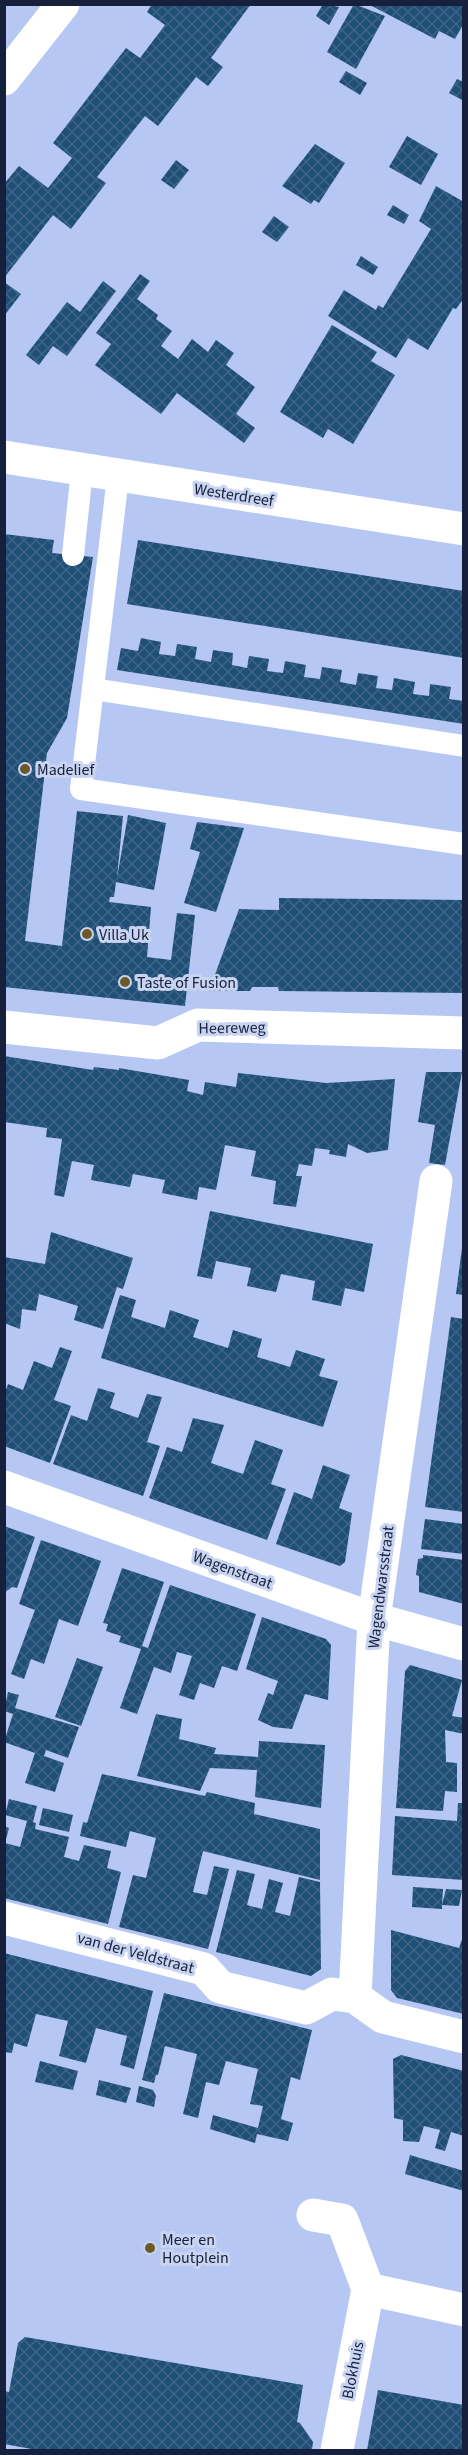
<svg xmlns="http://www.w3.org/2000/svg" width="468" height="2455" font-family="'Source Sans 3',sans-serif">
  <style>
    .building { fill: url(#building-cross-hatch) }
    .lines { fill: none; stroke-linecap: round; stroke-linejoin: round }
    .lane { stroke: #fff; stroke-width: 22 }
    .street { stroke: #fff; stroke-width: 33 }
    .secondary { stroke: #fff; stroke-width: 33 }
    .poi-dot { fill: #6d5928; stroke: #c8d4f1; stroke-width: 2 }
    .labels { text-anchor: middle; stroke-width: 6; stroke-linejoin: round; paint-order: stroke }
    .street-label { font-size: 16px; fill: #161f3b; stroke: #c8d4f1 }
    .poi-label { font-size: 16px; fill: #161f3b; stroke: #c8d4f1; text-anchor: start }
  </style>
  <defs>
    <pattern id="building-cross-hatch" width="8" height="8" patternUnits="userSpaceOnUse" patternTransform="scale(1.5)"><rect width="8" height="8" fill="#1f4e77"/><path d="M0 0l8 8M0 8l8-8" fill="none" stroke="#3e6486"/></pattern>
  </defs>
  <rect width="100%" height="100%" fill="#b5c7f2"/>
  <g class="building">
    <polygon points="152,4 251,4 211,58 223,67 208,86 196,77 158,126 145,116 97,177 106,183 71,229 53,215 4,278 4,184 19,166 48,188 72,158 53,143 126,48 140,58 165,25 147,12"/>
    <polygon points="323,4 339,7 329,25 316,16"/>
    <polygon points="354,4 385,16 356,69 327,52"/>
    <polygon points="368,4 464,4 464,23 455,39 439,31 435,39"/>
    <polygon points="346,71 367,83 360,95 339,82"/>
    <polygon points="457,79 464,82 464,101 449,93"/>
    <polygon points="407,136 438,154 421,185 389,167"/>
    <polygon points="315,144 345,163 319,203 314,200 311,204 282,186"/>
    <polygon points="176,160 189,170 174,189 161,180"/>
    <polygon points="436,186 464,202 464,298 456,309 453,308 428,350 408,338 396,358 328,316 344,290 376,310 378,305 383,308 431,229 419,221"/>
    <polygon points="393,205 409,215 404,224 387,215"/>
    <polygon points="274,216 289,227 277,242 262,232"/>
    <polygon points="361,256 378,267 373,275 356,265"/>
    <polygon points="140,274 150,281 137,299 158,315 156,319 172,331 161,346 178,359 192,339 208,352 216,340 234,353 226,365 255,387 236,414 255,428 244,443 177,393 161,414 95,365 111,344 96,333"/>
    <polygon points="103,281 116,291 67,356 53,346 39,365 26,355 67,302 80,312"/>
    <polygon points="4,282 21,294 4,316"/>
    <polygon points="332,325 377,352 371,361 395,375 353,444 328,429 323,438 280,412"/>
    <polygon points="4,534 54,540 52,553 93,557 67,718 47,753 25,941 62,946 77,811 123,816 117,878 128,815 166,823 154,890 116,882 114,897 110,897 109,902 151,907 147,957 171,960 177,913 195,915 185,1006 4,987"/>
    <polygon points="138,540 464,591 464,658 127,604"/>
    <polygon points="141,638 161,642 159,654 175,656 177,644 197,647 195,659 211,662 213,650 233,653 232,665 247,668 249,656 269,659 267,671 283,673 285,661 306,665 304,677 320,679 322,667 342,670 340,682 356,685 358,673 378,676 376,688 392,690 394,678 415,682 413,694 429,696 430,684 451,687 449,699 464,701 464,724 117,670 121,648 138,651"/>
    <polygon points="197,822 244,828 216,912 184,903 200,852 190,849"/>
    <polygon points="279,898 464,900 464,993 279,991 278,987 252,987 250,991 209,991 239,909 279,910"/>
    <polygon points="4,1056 93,1070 94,1067 119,1070 119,1068 189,1080 187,1091 203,1095 205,1082 236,1087 238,1073 326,1083 395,1079 388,1150 367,1153 348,1144 346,1157 329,1154 330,1150 315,1148 312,1166 299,1164 296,1176 302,1176 296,1207 273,1204 276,1181 251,1176 256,1151 225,1145 216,1190 199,1187 197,1200 162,1193 165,1180 133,1174 130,1187 91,1180 94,1165 72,1161 64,1197 54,1195 62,1139 46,1137 47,1128 4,1122"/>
    <polygon points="426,1072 462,1072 445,1165 429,1163 435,1125 418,1122"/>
    <polygon points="210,1211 373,1244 364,1292 345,1288 341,1306 312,1300 315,1281 281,1274 276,1292 247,1286 251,1268 216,1261 212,1279 197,1276"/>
    <polygon points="51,1232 133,1258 123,1289 117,1287 103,1329 74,1320 78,1306 39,1294 36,1311 22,1309 20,1329 4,1323 4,1257 45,1264"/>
    <polygon points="462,1248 464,1248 464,1295 456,1294"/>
    <polygon points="120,1295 136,1300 131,1317 165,1328 170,1310 199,1320 193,1337 228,1348 233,1330 262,1339 257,1357 274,1362 290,1367 296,1350 325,1359 319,1376 338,1381 323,1427 101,1358"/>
    <polygon points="451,1317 464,1319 464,1512 425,1507"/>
    <polygon points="60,1347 72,1351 54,1400 71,1406 50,1463 4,1446 4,1395 8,1384 23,1390 34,1361 52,1368"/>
    <polygon points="98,1388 115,1393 110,1408 138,1418 147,1394 162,1397 147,1442 160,1446 143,1496 53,1464 71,1415 87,1421"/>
    <polygon points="193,1418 224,1425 211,1463 243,1474 255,1440 283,1450 271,1484 286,1489 267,1540 149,1498 167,1447 182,1452"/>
    <polygon points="323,1465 350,1475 339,1508 352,1513 345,1562 340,1566 276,1544 294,1492 312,1499"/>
    <polygon points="425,1519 464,1524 464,1554 421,1549"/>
    <polygon points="4,1526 35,1537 17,1588 12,1587 4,1593"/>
    <polygon points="41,1540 101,1561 78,1626 59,1619 44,1664 31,1659 24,1679 11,1674 35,1610 19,1604"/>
    <polygon points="423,1555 464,1560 464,1604 419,1592 419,1576 416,1575 418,1559 423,1558"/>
    <polygon points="122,1568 164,1582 142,1646 148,1648 170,1585 256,1614 237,1671 222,1666 214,1688 200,1683 194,1700 179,1695 192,1656 177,1652 171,1673 154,1667 137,1714 120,1708 141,1649 119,1642 121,1636 106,1631 108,1624 103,1623"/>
    <polygon points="262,1617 326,1639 331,1645 328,1700 305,1694 292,1729 273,1727 258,1720 268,1693 273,1695 278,1681 246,1669"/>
    <polygon points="77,1658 103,1667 81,1726 55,1717"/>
    <polygon points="410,1665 462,1680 452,1716 464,1718 464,1734 445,1730 446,1762 457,1763 457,1792 445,1791 443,1811 396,1808 405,1671"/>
    <polygon points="8,1692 19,1695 15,1708 79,1727 68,1758 46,1750 44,1756 64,1763 55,1792 25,1783 35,1753 4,1742 13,1714 4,1711"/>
    <polygon points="156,1714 182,1719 179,1739 216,1748 214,1754 258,1757 259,1741 325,1745 321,1808 255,1797 257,1770 210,1768 200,1791 137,1776"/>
    <polygon points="102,1774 205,1796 207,1792 255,1803 254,1814 320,1829 320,1880 203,1851 193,1892 207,1895 214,1866 229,1869 208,1949 119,1927 133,1875 146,1878 156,1838 130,1831 126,1847 80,1836 83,1822 87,1823"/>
    <polygon points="9,1799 37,1806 33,1822 36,1823 35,1829 69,1837 64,1857 79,1861 84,1845 111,1851 107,1868 121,1872 108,1924 4,1898 4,1826 9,1828 5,1843 20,1847 27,1821 5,1815"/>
    <polygon points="458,1803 464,1803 464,1880 392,1875 395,1816 457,1821"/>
    <polygon points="43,1808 73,1815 69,1832 39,1825"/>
    <polygon points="237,1870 255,1874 247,1905 262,1909 269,1879 283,1883 275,1912 290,1916 299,1877 320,1882 321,1969 311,1976 216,1952"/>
    <polygon points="413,1887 443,1889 442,1905 446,1889 462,1890 459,1906 442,1905 442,1909 412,1907"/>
    <polygon points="391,1930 459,1948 464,1934 464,2014 397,1998 391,1990"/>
    <polygon points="4,1953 153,1991 134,2069 120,2065 127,2036 96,2028 86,2063 59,2056 68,2021 36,2014 27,2047 14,2043 12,2053 4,2052"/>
    <polygon points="164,1993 312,2030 300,2080 291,2077 281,2119 293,2123 288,2141 257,2134 255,2143 210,2129 213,2115 258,2128 263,2106 250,2104 258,2069 226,2061 219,2085 206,2082 198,2118 183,2114 197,2054 165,2046 158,2075 156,2075 154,2083 142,2080"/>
    <polygon points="401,2055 464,2071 464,2136 451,2132 445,2151 435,2148 440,2130 424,2126 419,2142 403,2141 403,2120 394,2118 393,2059"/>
    <polygon points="40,2061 78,2071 73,2090 35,2082"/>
    <polygon points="99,2080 131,2088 126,2103 96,2095"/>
    <polygon points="139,2086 153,2090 156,2096 154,2107 136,2102"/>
    <polygon points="410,2155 464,2171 464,2191 405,2174"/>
    <polygon points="25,2337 303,2385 297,2422 300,2423 313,2442 312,2450 37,2450 4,2444 4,2391 9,2392 18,2343"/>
    <polygon points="378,2390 464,2405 464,2450 367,2450"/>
  </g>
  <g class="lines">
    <g class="lane">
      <polyline points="118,477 81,789 464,844"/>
      <polyline points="73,555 82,470"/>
      <polyline points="93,689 464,746"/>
    </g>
    <g class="street">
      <polyline points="4,79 63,4"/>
      <polyline points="4,1027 158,1043 198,1025 464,1033"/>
      <polyline points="4,1487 374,1619 464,1644"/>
      <polyline points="4,1918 204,1969 220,1987 306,2008 332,1994 355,1997 383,2017 464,2037"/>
      <polyline points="355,1997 374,1619 436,1181"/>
      <polyline points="313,2215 342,2220 368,2289"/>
      <polyline points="337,2450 368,2289 464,2310"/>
    </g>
    <polyline class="secondary" points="4,457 464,529"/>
  </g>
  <g class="poi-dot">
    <circle cx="25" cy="769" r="6"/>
    <circle cx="87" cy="934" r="6"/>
    <circle cx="125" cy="982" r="6"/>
    <circle cx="150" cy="2248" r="6"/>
  </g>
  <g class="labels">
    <g class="street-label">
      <text transform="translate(234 494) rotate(9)" y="6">Westerdreef</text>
      <text transform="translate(232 1027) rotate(-1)" y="6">Heereweg</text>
      <text transform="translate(233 1569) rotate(20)" y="6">Wagenstraat</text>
      <text transform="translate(380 1587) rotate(-83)" y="6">Wagendwarsstraat</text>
      <text transform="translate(136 1952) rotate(15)" y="6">van der Veldstraat</text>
      <text transform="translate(352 2370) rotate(-79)" y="6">Blokhuis</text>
    </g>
    <g class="poi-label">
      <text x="37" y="775">Madelief</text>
      <text x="99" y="940">Villa Uk</text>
      <text x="137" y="988">Taste of Fusion</text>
      <text x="162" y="2245">Meer en<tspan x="162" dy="18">Houtplein</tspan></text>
    </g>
  </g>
  <rect width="468" height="2455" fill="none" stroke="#161f3b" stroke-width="12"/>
</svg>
